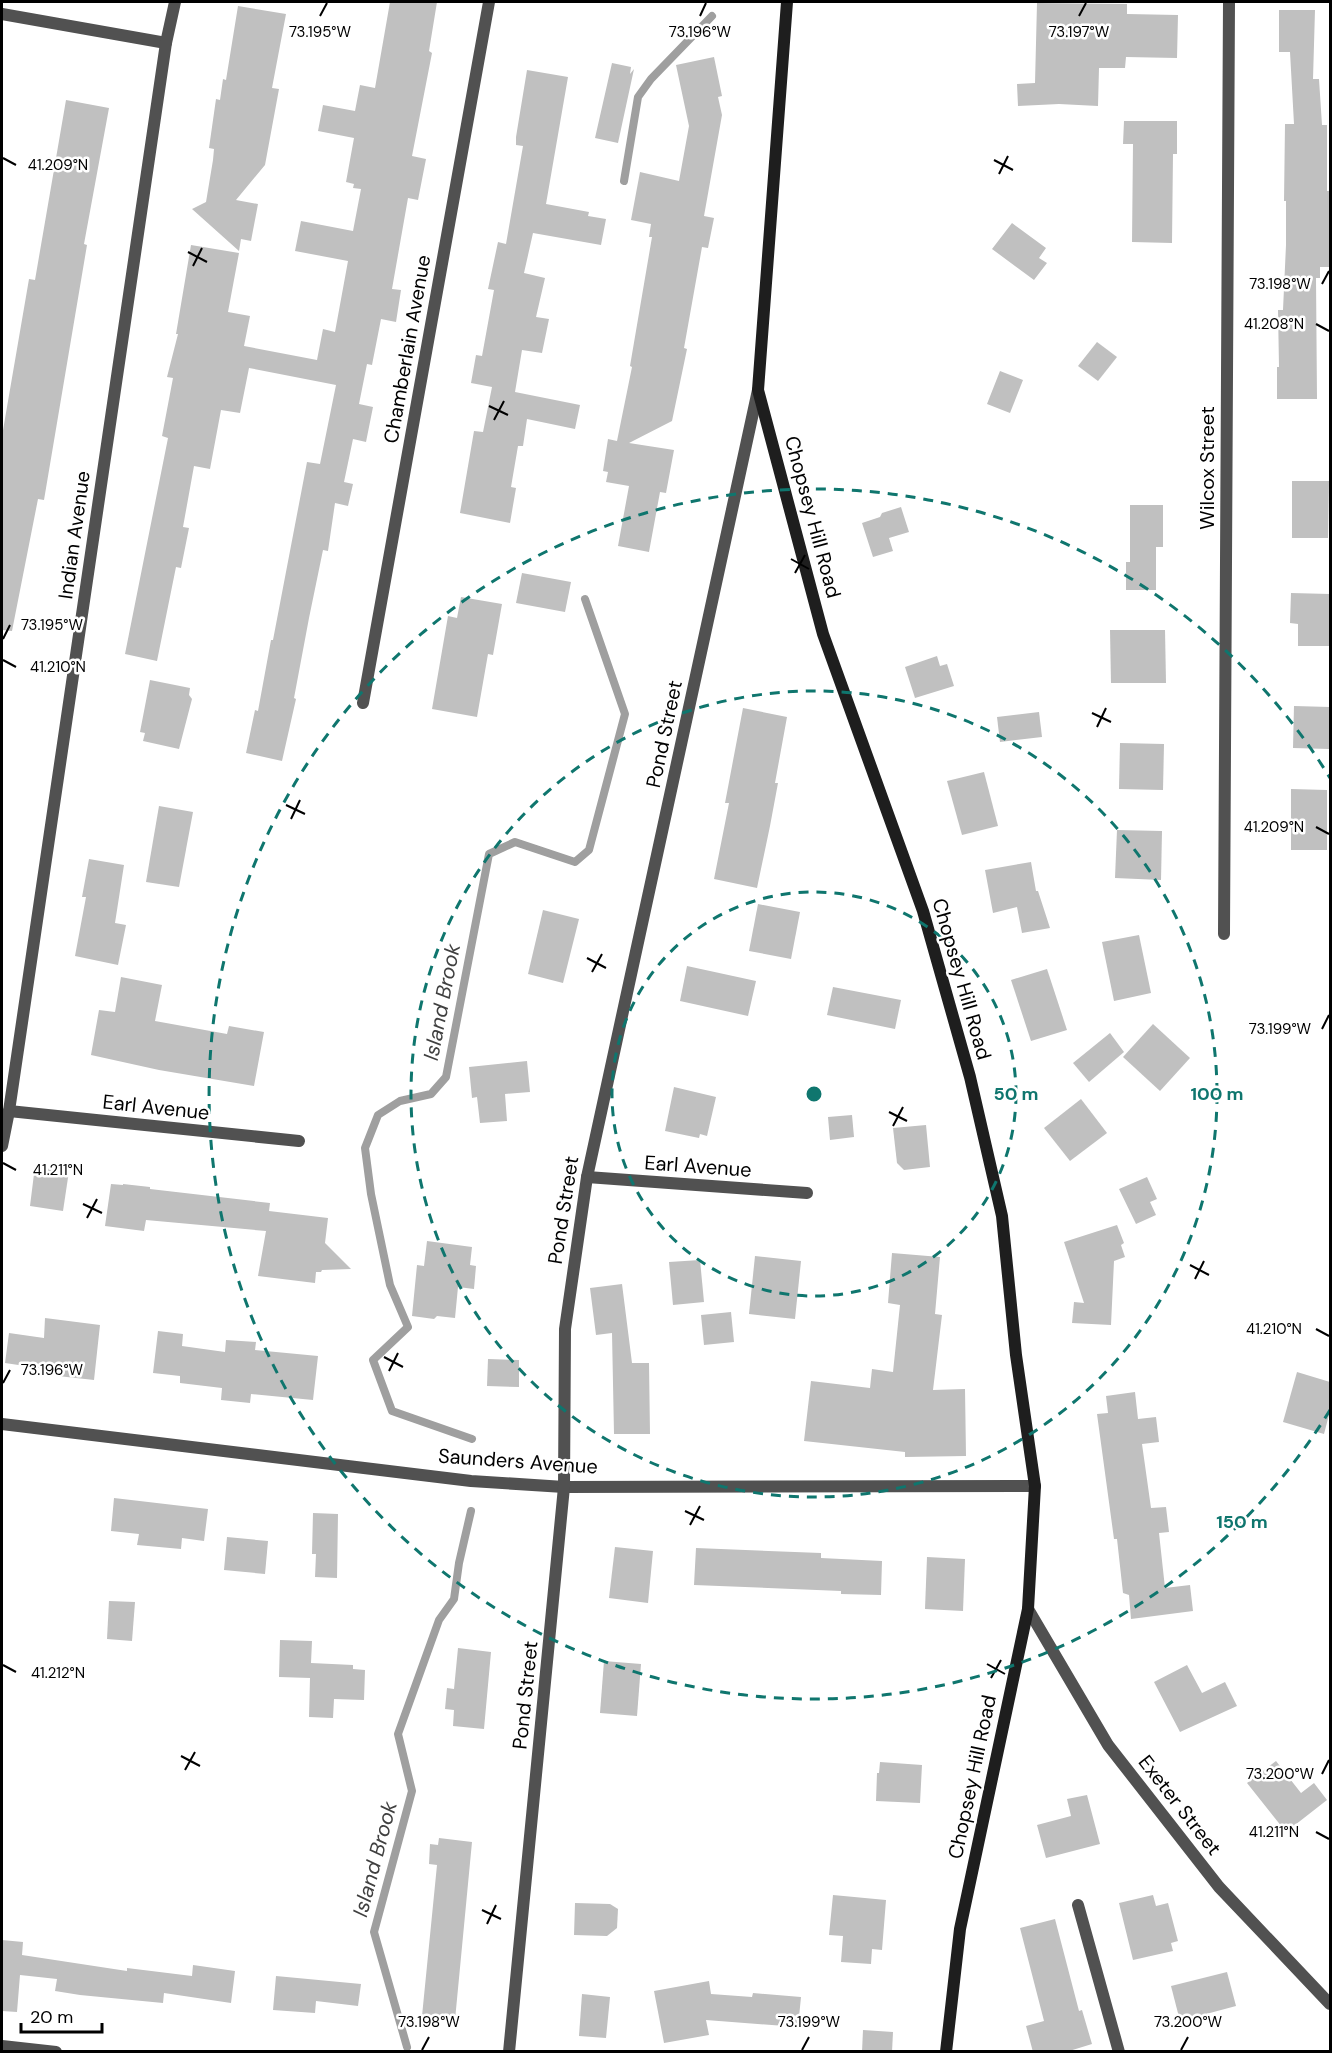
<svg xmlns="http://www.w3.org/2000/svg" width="1332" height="2053" font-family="'DM Sans',sans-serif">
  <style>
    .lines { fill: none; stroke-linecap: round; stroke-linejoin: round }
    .stream { stroke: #9f9f9f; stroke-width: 8 }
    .building { fill: #c0c0c0 }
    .lane { stroke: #515151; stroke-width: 12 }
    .street { stroke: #515151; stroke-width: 12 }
    .secondary { stroke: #1e1e1e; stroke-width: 12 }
    .ticks { fill: none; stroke: #000; stroke-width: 2 }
    .ring { fill: none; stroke: #0f766e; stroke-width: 3; stroke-dasharray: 10 8 }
    .labels { text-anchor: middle; stroke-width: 5; stroke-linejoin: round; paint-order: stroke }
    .street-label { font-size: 20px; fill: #000; stroke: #fff }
    .water-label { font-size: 21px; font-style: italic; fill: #404040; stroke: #fff }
    .ticks-label { font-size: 15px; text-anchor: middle; fill: #000; stroke: #fff; stroke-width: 5; stroke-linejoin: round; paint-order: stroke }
    .centre { fill: #0f766e; stroke: #fff; stroke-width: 3 }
    .ring-label { font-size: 18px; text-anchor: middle; font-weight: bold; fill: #0f766e; stroke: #fff; stroke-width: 5; stroke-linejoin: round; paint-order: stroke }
  </style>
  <rect width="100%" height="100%" fill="#fff"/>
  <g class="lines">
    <g class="stream">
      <polyline points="624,181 638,97 651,79 712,16"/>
      <polyline points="472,1439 392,1411 373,1360 408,1327 390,1285 371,1194 365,1148 378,1115 400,1101 431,1094 446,1077 489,854 515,842 575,862 589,850 625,714 585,599"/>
      <polyline points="407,2047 374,1932 412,1791 398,1734 439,1620 454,1599 459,1563 471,1511"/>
    </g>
  </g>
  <g class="building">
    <polygon points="390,2 437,2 429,51 432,53 412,156 426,159 418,200 408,198 392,289 401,290 396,322 381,319 372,365 367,364 359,404 373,407 366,442 353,439 344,482 353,484 348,506 335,503 328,551 323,550 309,618 294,698 296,699 282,761 246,753 255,710 258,711 271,640 273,640 307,462 320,464 336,385 249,368 240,413 221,410 210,469 194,466 183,527 189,528 181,568 176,567 157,661 125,654 168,438 162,436 173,378 167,377 178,334 176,334 191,245 239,253 228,312 250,316 244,346 317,360 323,329 335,332 348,261 295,251 301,221 353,231 361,189 353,188 354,184 346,182 354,138 318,131 323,105 355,111 360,85 375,88"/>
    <polygon points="1037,3 1127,4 1127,14 1178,15 1177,58 1126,57 1125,68 1099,68 1098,106 1059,104 1018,106 1017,84 1035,83"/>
    <polygon points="238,6 286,14 272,88 279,89 265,165 236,200 258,204 251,241 241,239 239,251 192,209 206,202 213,160 214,149 209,148 216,99 220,100 223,79 226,80"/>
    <polygon points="1279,10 1315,10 1313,79 1319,79 1322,125 1327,125 1327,191 1330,191 1330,267 1320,267 1320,278 1316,278 1317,399 1277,399 1277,367 1279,367 1278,310 1283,310 1286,245 1286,201 1284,201 1285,124 1294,124 1290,52 1279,52"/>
    <polygon points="714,57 722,96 718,97 722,115 704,216 714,218 708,248 702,247 684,348 687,349 672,421 629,443 674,450 666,493 660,492 649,552 618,546 629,486 606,482 608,472 603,471 608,439 617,441 632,367 630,366 652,237 649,237 651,224 631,220 640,172 679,181 689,126 676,65"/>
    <polygon points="612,63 631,67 630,74 634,69 618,143 595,138"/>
    <polygon points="527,70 568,77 546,204 589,212 588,216 606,219 601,245 533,233 524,273 545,278 536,317 549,319 542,353 522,350 515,392 580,405 575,429 527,419 523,446 518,446 511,487 516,488 510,523 460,513 474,431 483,432 492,387 471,383 476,355 482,356 494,290 488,289 498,242 506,244 523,146 516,145 516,137"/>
    <polygon points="66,100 109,108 84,244 87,245 44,500 38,499 12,631 2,630 2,436 29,279 35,280"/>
    <polygon points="1124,121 1177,121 1177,154 1173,154 1172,243 1132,242 1133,144 1123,144"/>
    <polygon points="1012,223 1046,248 1039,258 1047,263 1034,280 992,249"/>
    <polygon points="1097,342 1117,357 1098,381 1078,366"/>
    <polygon points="1000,371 1023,380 1010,413 987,404"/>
    <polygon points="1292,481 1329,481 1328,538 1292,538"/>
    <polygon points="1130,505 1163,505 1163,547 1156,547 1156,590 1126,590 1126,562 1130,562"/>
    <polygon points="901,507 909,532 889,538 893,551 873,557 862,523 880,517 882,513"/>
    <polygon points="522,573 571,582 565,612 516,603"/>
    <polygon points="1291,593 1330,594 1330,646 1298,646 1298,624 1290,623"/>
    <polygon points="461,597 502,604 493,655 488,654 477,717 432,709 448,616 457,618"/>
    <polygon points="1110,630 1165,630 1166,683 1111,683"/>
    <polygon points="937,656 940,666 947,664 954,686 915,698 905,667"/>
    <polygon points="150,680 190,688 189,695 192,699 179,749 143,741 145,733 140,732"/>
    <polygon points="1294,706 1330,707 1329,749 1293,748"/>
    <polygon points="743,708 787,717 775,783 778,783 770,826 757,888 714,879 729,803 725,803"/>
    <polygon points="1039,712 1042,737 1000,742 997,717"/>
    <polygon points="1120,743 1164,744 1163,790 1119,789"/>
    <polygon points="984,772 998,826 962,835 947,781"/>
    <polygon points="1291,789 1327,790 1327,850 1291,850"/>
    <polygon points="159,806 193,812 179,887 146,882"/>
    <polygon points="1117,830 1162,831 1161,880 1115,878"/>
    <polygon points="89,859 124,865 115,923 126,925 118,965 75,956 86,897 82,897"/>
    <polygon points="1031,862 1036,891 1038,891 1050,928 1022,933 1017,907 993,913 985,870"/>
    <polygon points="758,904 800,912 791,959 749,951"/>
    <polygon points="543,910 579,919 563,983 528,974"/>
    <polygon points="1139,935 1151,993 1114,1001 1102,942"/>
    <polygon points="687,966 756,981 748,1016 680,1001"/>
    <polygon points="1047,969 1067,1030 1031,1041 1011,980"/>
    <polygon points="121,977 162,985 155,1021 227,1034 229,1026 264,1032 254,1086 159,1070 91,1055 99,1010 115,1012"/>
    <polygon points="833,987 901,1000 895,1029 827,1015"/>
    <polygon points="1153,1024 1190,1058 1160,1091 1123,1057"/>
    <polygon points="1110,1033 1124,1052 1089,1082 1073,1063"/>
    <polygon points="527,1061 530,1092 505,1094 507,1121 480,1123 477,1097 472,1098 469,1067"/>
    <polygon points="674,1087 716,1097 707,1136 700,1134 699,1138 665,1131"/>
    <polygon points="1081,1099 1107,1133 1070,1161 1044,1128"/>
    <polygon points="852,1115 854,1137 830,1140 828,1117"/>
    <polygon points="926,1125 930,1167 904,1170 897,1163 893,1128"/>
    <polygon points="35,1166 69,1171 63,1211 30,1206"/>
    <polygon points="1147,1177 1157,1199 1150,1202 1156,1215 1136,1224 1119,1189"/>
    <polygon points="111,1184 123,1185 123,1184 150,1187 150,1189 270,1203 269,1211 328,1218 325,1243 351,1269 322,1270 321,1272 316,1272 315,1283 258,1276 266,1231 146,1220 144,1231 105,1226"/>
    <polygon points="1117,1225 1124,1243 1121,1245 1125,1257 1114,1261 1111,1325 1072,1323 1074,1302 1084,1303 1064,1242"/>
    <polygon points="427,1241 472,1247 470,1265 476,1266 474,1289 458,1287 455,1318 437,1316 434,1319 412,1316 417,1265 424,1266"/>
    <polygon points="892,1253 940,1257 935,1314 942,1315 933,1390 965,1389 966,1456 905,1457 905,1452 804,1441 811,1381 870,1388 872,1369 893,1372 900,1305 888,1303"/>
    <polygon points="755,1256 801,1261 795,1319 749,1314"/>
    <polygon points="700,1260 704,1302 673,1305 669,1262"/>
    <polygon points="622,1284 632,1363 649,1363 650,1434 614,1434 612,1333 596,1335 590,1288"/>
    <polygon points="731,1312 734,1342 704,1345 701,1315"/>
    <polygon points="45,1318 100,1325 94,1380 58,1376 59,1371 5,1363 9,1333 44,1338"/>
    <polygon points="158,1331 183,1334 182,1346 225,1352 226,1340 256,1342 255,1350 318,1356 313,1400 251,1394 250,1403 221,1400 222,1388 180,1383 180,1376 153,1373"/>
    <polygon points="488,1359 519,1360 519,1387 487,1386"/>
    <polygon points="1297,1372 1330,1382 1330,1411 1324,1434 1283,1422"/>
    <polygon points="1135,1392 1138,1419 1156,1417 1159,1442 1142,1444 1151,1508 1166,1507 1169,1532 1159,1533 1165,1588 1190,1585 1193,1611 1131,1619 1129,1595 1123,1593 1117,1539 1114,1539 1097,1414 1108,1413 1106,1396"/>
    <polygon points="114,1498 208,1509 204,1541 182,1538 181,1549 137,1545 139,1534 111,1531"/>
    <polygon points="313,1513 338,1514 337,1578 315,1577 316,1554 312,1554"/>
    <polygon points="227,1537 268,1541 265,1574 224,1570"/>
    <polygon points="615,1547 653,1551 648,1603 609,1598"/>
    <polygon points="696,1548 821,1553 821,1558 882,1561 881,1595 841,1594 841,1591 694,1585"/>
    <polygon points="927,1557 965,1559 963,1611 925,1609"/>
    <polygon points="109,1601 135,1602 132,1641 107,1639"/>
    <polygon points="280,1640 312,1641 311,1663 353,1665 353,1669 365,1670 364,1700 334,1699 333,1718 309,1717 310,1678 279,1677"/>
    <polygon points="458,1648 491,1652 484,1729 453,1726 454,1710 445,1709 447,1688 454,1689"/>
    <polygon points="604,1661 641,1664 637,1716 600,1713"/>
    <polygon points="1187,1665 1202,1693 1225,1682 1237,1706 1180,1732 1154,1682"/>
    <polygon points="1276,1761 1301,1793 1314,1783 1327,1800 1286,1832 1247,1783"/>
    <polygon points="880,1762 922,1765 920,1803 876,1801 877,1773 879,1773"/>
    <polygon points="1087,1795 1100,1844 1046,1858 1037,1825 1071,1816 1067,1799"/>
    <polygon points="439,1838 472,1842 455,2020 422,2016 437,1865 429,1864 430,1844 438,1845"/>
    <polygon points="833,1895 886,1900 882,1950 872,1949 871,1964 841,1962 843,1936 829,1935"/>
    <polygon points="1153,1895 1156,1906 1168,1903 1178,1941 1171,1943 1173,1951 1133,1960 1119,1903"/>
    <polygon points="575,1903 610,1904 618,1909 617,1928 607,1936 574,1935"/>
    <polygon points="1055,1919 1079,2011 1082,2010 1092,2044 1066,2052 1033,2052 1026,2026 1044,2021 1020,1928"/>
    <polygon points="2,1940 23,1942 22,1955 127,1971 127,1968 192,1976 193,1965 235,1971 231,2003 164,1993 163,2003 80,1995 55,1991 57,1979 20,1975 17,2012 2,2011"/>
    <polygon points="1227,1972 1236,2006 1180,2021 1171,1986"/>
    <polygon points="276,1976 361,1984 358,2006 316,2001 315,2013 273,2010"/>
    <polygon points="709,1981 711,1994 752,1997 753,1993 801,1997 798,2027 706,2020 709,2035 664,2043 654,1991"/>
    <polygon points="582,1994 610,1997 606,2038 579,2036"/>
    <polygon points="863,2030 893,2032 892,2052 862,2052"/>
  </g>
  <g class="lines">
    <polyline class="lane" points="1078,1905 1119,2052"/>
    <g class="street">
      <polyline points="2,14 166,43"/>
      <polyline points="363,703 489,2"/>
      <polyline points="1224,934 1229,2"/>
      <polyline points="9,1111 299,1141"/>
      <polyline points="2,1146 9,1111 166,43 175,2"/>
      <polyline points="587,1177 807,1193"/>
      <polyline points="2,1424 471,1481 564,1487 1035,1486"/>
      <polyline points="1028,1609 1108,1745 1219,1887 1330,2004"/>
      <polyline points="2,2046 56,2052"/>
      <polyline points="509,2052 564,1487 565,1329 587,1177 758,390"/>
    </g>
    <polyline class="secondary" points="787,2 758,390 823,634 923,911 970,1077 1002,1216 1016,1355 1035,1486 1028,1609 960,1929 946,2052"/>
  </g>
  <path class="ticks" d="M320,16l7,-13M700,16l6,-13M1079,16l7,-13M3,158l13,7M994,160l19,10M999,174l9,-18M188,252l19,10M193,266l9,-18M1322,284l7,-13M1316,324l13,7M489,406l19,9M494,420l10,-19M791,559l18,10M795,573l10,-18M3,639l7,-14M3,660l13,7M1092,713l19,9M1097,727l9,-19M286,805l19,9M291,819l9,-19M1316,827l13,7M587,958l19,10M592,972l10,-18M1322,1029l7,-14M889,1112l18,9M893,1126l10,-19M3,1163l13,7M83,1204l19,9M87,1218l10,-19M1190,1265l19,10M1195,1279l9,-18M1316,1329l13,7M384,1357l19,10M389,1371l9,-18M3,1383l7,-13M685,1511l19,9M690,1525l10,-19M987,1664l18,10M3,1665l13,7M991,1678l10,-18M181,1756l19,10M185,1770l10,-18M1322,1774l7,-14M1316,1832l13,7M482,1910l19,9M487,1924l9,-19M422,2050l7,-13M802,2050l7,-13M1181,2050l7,-13"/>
  <g class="ring">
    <circle cx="814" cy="1094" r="202"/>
    <circle cx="814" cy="1094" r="403"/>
    <path d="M1330 1410A605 605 0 1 1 1330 778"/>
  </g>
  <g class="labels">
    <g class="street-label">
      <text transform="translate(407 349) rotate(-80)" y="7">Chamberlain Avenue</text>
      <text transform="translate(1207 468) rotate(-90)" y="7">Wilcox Street</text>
      <text transform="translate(813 517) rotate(75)" y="7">Chopsey Hill Road</text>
      <text transform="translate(74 535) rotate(-82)" y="7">Indian Avenue</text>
      <text transform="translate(664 734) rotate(-78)" y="7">Pond Street</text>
      <text transform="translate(962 979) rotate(74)" y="7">Chopsey Hill Road</text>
      <text transform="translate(156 1107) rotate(6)" y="7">Earl Avenue</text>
      <text transform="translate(698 1166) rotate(4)" y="7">Earl Avenue</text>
      <text transform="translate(563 1210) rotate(-81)" y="7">Pond Street</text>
      <text transform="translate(518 1461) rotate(4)" y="7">Saunders Avenue</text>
      <text transform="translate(525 1695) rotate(-84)" y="7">Pond Street</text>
      <text transform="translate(972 1777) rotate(-78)" y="7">Chopsey Hill Road</text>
      <text transform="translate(1180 1805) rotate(52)" y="7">Exeter Street</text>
    </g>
    <g class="water-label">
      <text transform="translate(442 1002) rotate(-79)" y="7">Island Brook</text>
      <text transform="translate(375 1859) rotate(-75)" y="7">Island Brook</text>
    </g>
  </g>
  <g class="ticks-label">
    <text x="320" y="37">73.195°W</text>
    <text x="700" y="37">73.196°W</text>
    <text x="1079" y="37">73.197°W</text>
    <text x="58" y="170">41.209°N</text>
    <text x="1280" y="289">73.198°W</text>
    <text x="1274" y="329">41.208°N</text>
    <text x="52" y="630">73.195°W</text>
    <text x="58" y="672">41.210°N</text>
    <text x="1274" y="832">41.209°N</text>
    <text x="1280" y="1034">73.199°W</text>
    <text x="58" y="1175">41.211°N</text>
    <text x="1274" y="1334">41.210°N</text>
    <text x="52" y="1375">73.196°W</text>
    <text x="58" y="1678">41.212°N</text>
    <text x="1280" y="1779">73.200°W</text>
    <text x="1274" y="1837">41.211°N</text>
    <text x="429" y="2027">73.198°W</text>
    <text x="809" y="2027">73.199°W</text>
    <text x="1188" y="2027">73.200°W</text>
  </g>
  <circle cx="814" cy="1094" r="9" class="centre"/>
  <g class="ring-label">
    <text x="1016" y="1100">50 m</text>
    <text x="1217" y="1100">100 m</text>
    <text x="1242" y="1528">150 m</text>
  </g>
  <rect width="1332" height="2053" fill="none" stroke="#000000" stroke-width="6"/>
  <path d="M21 2023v9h81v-9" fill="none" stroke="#000000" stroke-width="3"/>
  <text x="30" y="2023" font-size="18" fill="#000000" stroke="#ffffff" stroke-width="4.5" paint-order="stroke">20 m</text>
</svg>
